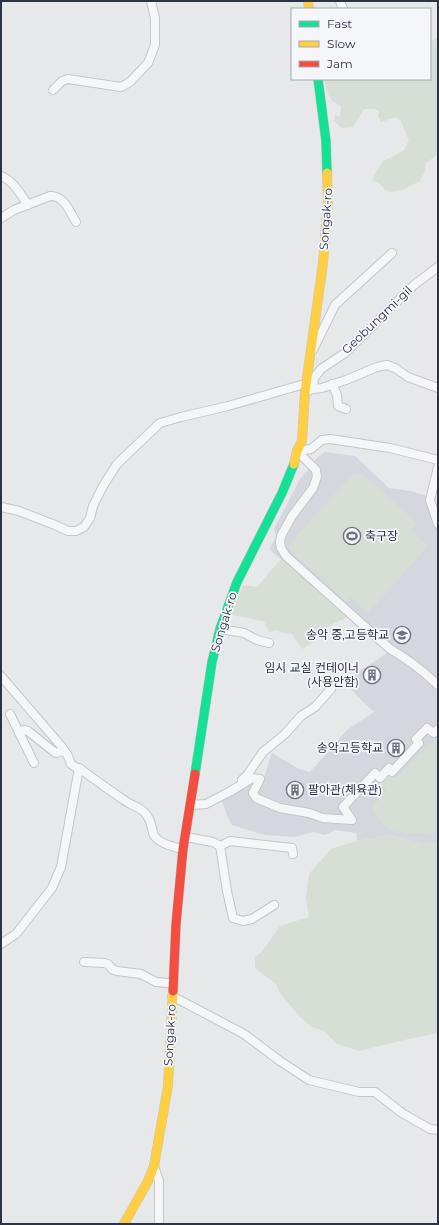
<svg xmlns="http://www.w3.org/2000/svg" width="439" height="1225" font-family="Montserrat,'Noto Sans KR',sans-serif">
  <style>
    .built { fill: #d4d7dd }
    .green { fill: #d6ded6 }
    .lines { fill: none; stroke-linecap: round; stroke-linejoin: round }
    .street-casing { stroke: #c4c6c8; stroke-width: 10 }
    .fast-casing { stroke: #c4c6c8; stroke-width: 10 }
    .slow-casing { stroke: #c4c6c8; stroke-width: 10 }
    .jam-casing { stroke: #c4c6c8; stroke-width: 10 }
    .street { stroke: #f5f6f7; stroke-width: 8 }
    .fast { stroke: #16e098; stroke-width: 9 }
    .slow { stroke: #ffcf43; stroke-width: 9 }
    .jam { stroke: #f24e42; stroke-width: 9 }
    .labels { text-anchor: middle; stroke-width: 3.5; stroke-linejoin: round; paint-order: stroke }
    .street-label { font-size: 12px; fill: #2b3445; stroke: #f4f6f9 }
    .poi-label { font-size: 12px; fill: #2b3445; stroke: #f4f6f9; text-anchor: end }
  </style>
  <rect width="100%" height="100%" fill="#e6e8ea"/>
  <polygon class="built" points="325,452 355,456 389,488 411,491 427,496 430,511 438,531 438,841 424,845 393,835 357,841 356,833 335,830 325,835 313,832 295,837 265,835 232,825 227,816 222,801 253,773 264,777 272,753 299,769 310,772 347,730 374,712 357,696 345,681 387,653 269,549 277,536 274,529 300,479 317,458"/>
  <g class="green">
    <path d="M438,37v117l-12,9 -2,10 -4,8 -18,9 -11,2 -6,-2 -5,-6 -8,-4 11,-19 11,-5 10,-6 5,-9 -8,-20 -5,-4 -15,5 -3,-6 1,-4 -5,-3h-10l-11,18 -11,1 -8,-7 1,-6 5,2 1,-11c-12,-4 -14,-14 -16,-25l1,-2h104v-36l5,-5z"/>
    <polygon points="360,473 365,475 417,523 411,531 428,546 368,613 351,598 409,533 347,602 291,551 289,546 292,541 350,477 354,474"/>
    <polygon points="281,559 347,617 329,626 312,643 302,649 292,634 282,633 278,630 269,632 264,621 231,615 243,585 257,587"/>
    <path d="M438,737v95c-18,1 -41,6 -55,-8 -5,-4 -8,-10 -12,-15l15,-19 -7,-6 9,-10 7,5z"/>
    <polygon points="393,835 424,845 438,841 438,1033 404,1040 359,1051 337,1044 324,1031 312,1027 300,1017 280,993 276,984 255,968 255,957 262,952 280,926 309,917 306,898 309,874 331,849 357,841"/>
  </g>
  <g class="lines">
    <defs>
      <g id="street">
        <polyline points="340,1 343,9"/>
        <polyline points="53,90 62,81 68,79 121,87 130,82 148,63 155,45 155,18 151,1"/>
        <path d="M1,176c12,4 20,19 27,29"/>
        <path d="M1,218l13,-8 36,-14c14,-1 20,16 26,26"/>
        <polyline points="313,350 335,305 392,253"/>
        <polyline points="332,384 337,395 338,406 346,409"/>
        <polyline points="313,389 322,388 346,380 377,367 387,365 395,368 408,377 438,388"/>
        <polyline points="305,392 313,389 314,378 321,369 345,353 414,285 438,267"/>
        <path d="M297,451l19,19 1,7 -4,11 -21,28 -11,20 -1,6 1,6 5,8 104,93c18,10 33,22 48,36"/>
        <polyline points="297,451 311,449 322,440 330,439 390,448 438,460"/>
        <polyline points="438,467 430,500 438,524"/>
        <polyline points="1,507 19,511 55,525 68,531 76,531 84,527 90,518 93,506 103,486 117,464 160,423 181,417 228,406 301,385"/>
        <polyline points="220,629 244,633 257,640 269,643"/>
        <path d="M1,676l61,71 6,9 3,8 6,4h2c15,11 30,22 45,32 5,4 16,8 19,11 7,6 8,13 10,22 3,9 17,13 26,15"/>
        <polyline points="10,714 34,763"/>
        <polyline points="19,733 24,730 28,731 53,751 56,753 64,751"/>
        <polyline points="242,780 248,774 263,752 285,734 301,716 315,707 331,689"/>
        <polyline points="231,791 252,778 260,779 253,793 256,798 280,808 309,813 323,818 352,820 343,807 375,773 380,778 389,768 392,772 419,743 416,739 427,728 434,733 438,729"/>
        <polyline points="191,805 206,804 231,791 234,789"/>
        <polyline points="186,837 213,842 220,846 230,841 292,848 293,854"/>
        <polyline points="220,846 227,891 233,918 243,921 252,919 274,905"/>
        <polyline points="1,944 16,934 52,888 61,867 79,768"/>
        <polyline points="84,962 104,963 108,964 112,969 117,971 141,974 156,982 168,983"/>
        <polyline points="172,996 244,1034 280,1061 309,1080 359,1092 375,1092 402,1113 430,1129 438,1130"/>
        <polyline points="154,1166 159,1181 159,1224"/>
      </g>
      <g id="fast">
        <polyline points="318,79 326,141 327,173"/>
        <polyline points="195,774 212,662 220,629 237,582 282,493 294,464"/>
      </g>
      <g id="slow">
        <polyline points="308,1 309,9"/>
        <polyline points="294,464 297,451 302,441 305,392 323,263 328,201 327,173"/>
        <polyline points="124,1224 148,1181 154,1166 168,1086 173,991"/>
      </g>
      <polyline id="jam" points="173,991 176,924 183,849 195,774"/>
    </defs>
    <use href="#street" class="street-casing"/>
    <use href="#fast" class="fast-casing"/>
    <use href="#slow" class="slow-casing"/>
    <use href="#jam" class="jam-casing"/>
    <use href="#street" class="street"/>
    <use href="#fast" class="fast"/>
    <use href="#slow" class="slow"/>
    <use href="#jam" class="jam"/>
  </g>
  <defs>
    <symbol id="stadium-ring" viewBox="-11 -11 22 22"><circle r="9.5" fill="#f4f6f9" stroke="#6c737f" stroke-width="1.5"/><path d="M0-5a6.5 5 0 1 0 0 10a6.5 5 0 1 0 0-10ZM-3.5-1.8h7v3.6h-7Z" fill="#6c737f"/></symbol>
    <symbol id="school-ring" viewBox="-11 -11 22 22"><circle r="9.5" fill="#f4f6f9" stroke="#6c737f" stroke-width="1.5"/><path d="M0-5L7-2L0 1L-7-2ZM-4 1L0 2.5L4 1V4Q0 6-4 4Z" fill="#6c737f"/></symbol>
    <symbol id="building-ring" viewBox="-11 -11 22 22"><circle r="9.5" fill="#f4f6f9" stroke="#6c737f" stroke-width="1.5"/><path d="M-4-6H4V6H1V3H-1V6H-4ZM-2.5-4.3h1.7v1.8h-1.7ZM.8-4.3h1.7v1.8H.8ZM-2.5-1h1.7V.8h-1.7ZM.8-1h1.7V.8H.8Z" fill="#6c737f"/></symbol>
  </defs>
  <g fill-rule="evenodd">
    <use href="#stadium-ring" x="342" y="526" width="20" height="20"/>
    <use href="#school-ring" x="392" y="625" width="20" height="20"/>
    <use href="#building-ring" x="362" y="665" width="20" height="20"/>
    <use href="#building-ring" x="386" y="738" width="20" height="20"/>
    <use href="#building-ring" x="285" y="780" width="20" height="20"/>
  </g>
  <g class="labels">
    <g class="street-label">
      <text transform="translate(326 219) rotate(-86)" y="4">Songak-ro</text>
      <text transform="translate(377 320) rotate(-44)" y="4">Geobungmi-gil</text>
      <text transform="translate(224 622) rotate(-73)" y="4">Songak-ro</text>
      <text transform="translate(170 1035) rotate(-87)" y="4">Songak-ro</text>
    </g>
    <g class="poi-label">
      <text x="365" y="540" text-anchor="start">축구장</text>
      <text x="389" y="639">송악 중,고등학교</text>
      <text x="359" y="672">임시 교실 컨테이너<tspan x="359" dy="14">(사용안함)</tspan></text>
      <text x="383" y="752">송악고등학교</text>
      <text x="308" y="794" text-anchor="start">팔아관(체육관)</text>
    </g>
  </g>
  <rect width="439" height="1225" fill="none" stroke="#2b3445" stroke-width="4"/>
  <rect x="291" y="8" width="140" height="72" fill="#f4f6f9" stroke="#a4a8b1"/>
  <rect x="299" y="21" width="20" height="6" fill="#16e098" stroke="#a4a8b1"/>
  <text x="327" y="28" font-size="12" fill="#2b3445">Fast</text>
  <rect x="299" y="41" width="20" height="6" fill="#ffcf43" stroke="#a4a8b1"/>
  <text x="327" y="48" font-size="12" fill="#2b3445">Slow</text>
  <rect x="299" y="61" width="20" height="6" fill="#f24e42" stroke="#a4a8b1"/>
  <text x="327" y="68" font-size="12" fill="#2b3445">Jam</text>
</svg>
